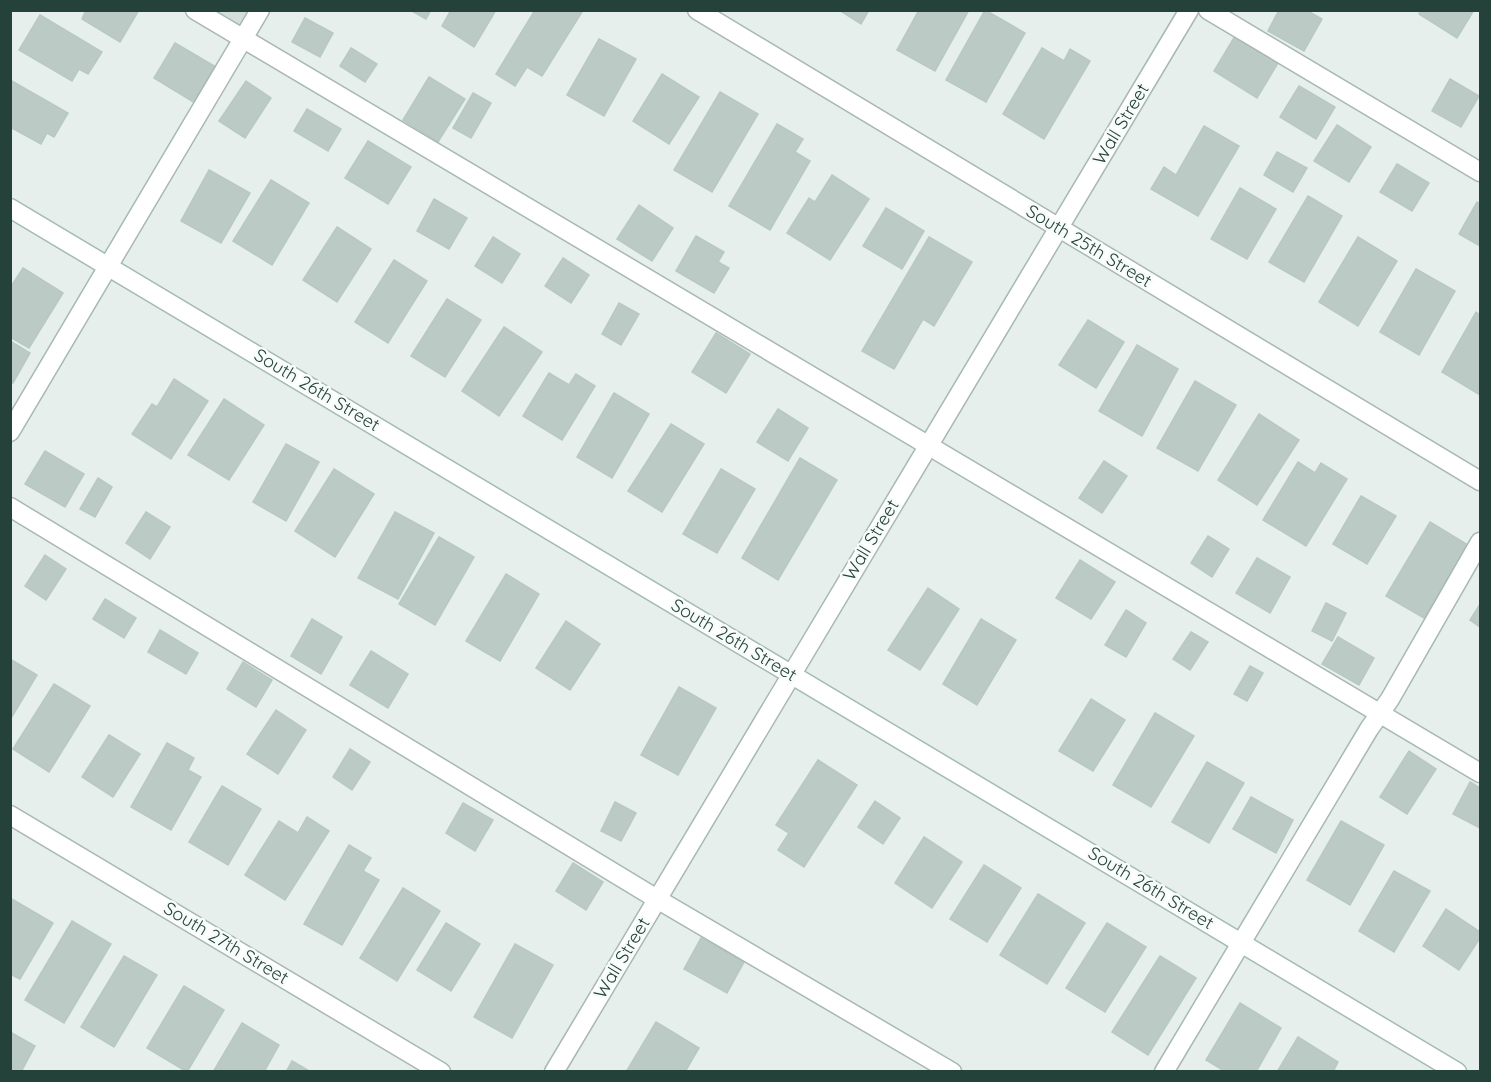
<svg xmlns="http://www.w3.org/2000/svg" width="1491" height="1082" font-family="Quicksand,sans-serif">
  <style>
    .built { fill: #d4dfda }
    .building { fill: #bbcac4; stroke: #b8c9c2; stroke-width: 1.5 }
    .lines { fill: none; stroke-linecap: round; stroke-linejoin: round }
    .lane-casing { stroke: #a8b8b2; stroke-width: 21 }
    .street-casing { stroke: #a8b8b2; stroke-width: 21 }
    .secondary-casing { stroke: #a4bbb3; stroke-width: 21 }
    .lane { stroke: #fff; stroke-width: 18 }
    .street { stroke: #fff; stroke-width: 18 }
    .secondary { stroke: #fff; stroke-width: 18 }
    .labels { text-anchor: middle; stroke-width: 5; stroke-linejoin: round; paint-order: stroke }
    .street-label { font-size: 18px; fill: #24423a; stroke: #f7fbf9 }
  </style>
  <rect width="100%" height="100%" fill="#e6efeb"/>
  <polygon class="built" points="216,11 252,11 243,27"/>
  <g class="building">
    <polygon points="139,10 120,42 82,19 86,10"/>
    <polygon points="410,10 431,10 426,19"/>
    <polygon points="451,10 496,10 474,47 442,26"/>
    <polygon points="535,10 582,12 542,76 527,67 515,86 496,74"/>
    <polygon points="839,10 869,10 861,24"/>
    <polygon points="919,10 969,10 935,71 897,50"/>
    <polygon points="985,10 1025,33 986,102 946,80"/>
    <polygon points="1279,10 1306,10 1322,19 1304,51 1268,31"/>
    <polygon points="1421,10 1474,10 1457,38 1419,14"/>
    <polygon points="40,15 102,52 88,74 79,69 72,81 19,50"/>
    <polygon points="305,18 333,33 320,57 292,42"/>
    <polygon points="1235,36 1278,63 1257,98 1214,71"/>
    <polygon points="599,39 636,59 604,116 567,95"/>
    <polygon points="175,43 216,67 195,103 154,78"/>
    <polygon points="351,48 377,64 365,82 340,66"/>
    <polygon points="1042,48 1064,61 1070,49 1090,61 1044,139 1003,114"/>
    <polygon points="662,74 699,97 669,144 633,121"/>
    <polygon points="429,77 465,99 438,142 403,120"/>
    <polygon points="1450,79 1479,96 1461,127 1432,111"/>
    <polygon points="10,80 68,113 54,137 47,133 41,144 10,127"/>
    <polygon points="246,81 271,98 245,138 219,121"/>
    <polygon points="1299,86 1335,107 1316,139 1280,117"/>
    <polygon points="720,92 758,114 712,192 674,170"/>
    <polygon points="473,93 491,103 471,138 453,128"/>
    <polygon points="307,109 341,129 328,151 294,131"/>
    <polygon points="777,124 803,139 795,152 810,161 770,230 729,206"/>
    <polygon points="1337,125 1371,147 1349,182 1314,161"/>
    <polygon points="1204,126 1239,146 1198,216 1151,189 1164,167 1176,175"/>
    <polygon points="368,141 411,167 388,204 345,178"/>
    <polygon points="1277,152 1307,168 1293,192 1264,175"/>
    <polygon points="1397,164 1429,183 1412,211 1380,192"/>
    <polygon points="209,170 250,193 221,243 181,221"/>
    <polygon points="832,175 869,199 830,260 787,233 809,198 815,202"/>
    <polygon points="271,180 309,203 272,265 233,241"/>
    <polygon points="1240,188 1276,209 1247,259 1211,239"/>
    <polygon points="1308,196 1342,216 1304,282 1269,262"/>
    <polygon points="434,199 467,218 449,249 417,231"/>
    <polygon points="1477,202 1480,204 1480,246 1459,234"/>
    <polygon points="639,205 673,228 652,261 617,239"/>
    <polygon points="886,208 924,231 902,269 863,246"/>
    <polygon points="337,227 371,249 337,302 303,280"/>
    <polygon points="696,236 724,252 718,262 729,268 714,293 676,271"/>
    <polygon points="493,237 520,254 502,283 475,266"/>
    <polygon points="929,237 972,262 934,326 923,319 894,369 862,351"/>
    <polygon points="1358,237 1397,261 1358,326 1319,302"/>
    <polygon points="563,258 589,275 571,303 545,286"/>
    <polygon points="394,260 427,281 388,343 355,322"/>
    <polygon points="23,268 63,293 29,348 10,337 10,288"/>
    <polygon points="1416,269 1455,291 1419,355 1380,332"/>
    <polygon points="447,299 481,320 445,377 411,356"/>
    <polygon points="619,303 639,314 621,345 602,334"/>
    <polygon points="1476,312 1480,315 1480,395 1442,372"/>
    <polygon points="1088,320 1124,342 1096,388 1059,365"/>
    <polygon points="504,327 542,352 499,416 462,391"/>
    <polygon points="716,333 750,354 726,393 692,372"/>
    <polygon points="10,341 30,353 13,383 10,381"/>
    <polygon points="1137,345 1178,369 1142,436 1099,411"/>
    <polygon points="549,373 569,385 576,374 595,386 562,440 523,416"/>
    <polygon points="174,379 208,401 171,459 132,434 152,404 157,407"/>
    <polygon points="1195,381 1236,405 1198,471 1157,448"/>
    <polygon points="614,393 649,414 612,478 577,457"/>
    <polygon points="224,399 264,425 229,480 188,455"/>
    <polygon points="778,409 808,428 788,461 757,442"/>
    <polygon points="1259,414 1299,440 1257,505 1218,480"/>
    <polygon points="671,424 704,444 662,512 628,491"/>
    <polygon points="286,444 319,462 286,521 253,502"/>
    <polygon points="45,451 84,474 65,507 25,484"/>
    <polygon points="800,458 837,480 778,580 742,558"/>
    <polygon points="1104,461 1127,476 1102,513 1079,498"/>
    <polygon points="1298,462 1315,473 1321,463 1347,479 1306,546 1263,520"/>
    <polygon points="334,469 374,494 335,557 295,531"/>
    <polygon points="721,469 755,489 717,553 683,534"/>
    <polygon points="98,478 112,487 95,517 80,509"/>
    <polygon points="1361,496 1396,516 1367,564 1333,544"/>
    <polygon points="146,512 170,527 150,559 126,543"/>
    <polygon points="395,512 434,533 398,599 358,578"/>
    <polygon points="1430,522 1468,545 1424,618 1386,596"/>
    <polygon points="1208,536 1229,549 1212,577 1191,563"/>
    <polygon points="439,537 474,557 435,625 399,604"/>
    <polygon points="45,555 66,569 46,600 25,586"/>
    <polygon points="1257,558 1290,577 1270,613 1236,593"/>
    <polygon points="1080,560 1115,582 1091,619 1056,598"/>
    <polygon points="506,574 539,594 500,661 466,641"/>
    <polygon points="928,588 959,609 920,670 888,650"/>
    <polygon points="105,599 136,618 124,638 93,619"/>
    <polygon points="1326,603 1346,613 1332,641 1312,631"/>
    <polygon points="1480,604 1480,627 1470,620"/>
    <polygon points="1126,610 1146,623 1126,657 1105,645"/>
    <polygon points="312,619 342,637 321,674 291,656"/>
    <polygon points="981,619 1016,640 977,705 943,684"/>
    <polygon points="566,621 600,644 570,690 536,668"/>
    <polygon points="160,630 198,653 186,674 148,652"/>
    <polygon points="1191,632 1208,642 1190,670 1173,659"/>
    <polygon points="1338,637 1374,658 1359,685 1322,664"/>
    <polygon points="371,651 408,674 388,708 350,685"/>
    <polygon points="10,659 37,675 10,720"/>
    <polygon points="243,662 272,680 256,707 227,689"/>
    <polygon points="1250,666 1263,673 1247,701 1234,694"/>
    <polygon points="54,684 90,706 49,772 13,749"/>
    <polygon points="679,687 716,708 678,775 641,755"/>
    <polygon points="1091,699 1125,720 1093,771 1059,751"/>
    <polygon points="276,710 306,730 278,774 247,754"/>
    <polygon points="1155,713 1194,736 1151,807 1113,785"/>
    <polygon points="109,735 140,754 113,797 82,777"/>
    <polygon points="167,743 194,758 188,770 201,777 171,830 131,807"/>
    <polygon points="350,749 370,762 352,790 333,777"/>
    <polygon points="1409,751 1436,769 1407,814 1380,797"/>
    <polygon points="818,760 857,785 804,867 778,850 789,833 776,825"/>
    <polygon points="1207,762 1244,783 1209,843 1172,822"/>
    <polygon points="1470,782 1480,788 1480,828 1453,814"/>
    <polygon points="222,786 261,809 228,865 189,842"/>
    <polygon points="1251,797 1293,820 1276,853 1233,829"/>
    <polygon points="875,801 900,818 883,844 858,827"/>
    <polygon points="615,802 636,813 621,841 601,831"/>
    <polygon points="463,803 493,820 475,851 446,833"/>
    <polygon points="307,817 329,831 285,900 245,875 279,821 298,833"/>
    <polygon points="1341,821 1384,845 1350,905 1307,880"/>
    <polygon points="924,837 962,862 932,908 895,883"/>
    <polygon points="349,845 371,858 363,871 379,880 342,945 304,924"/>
    <polygon points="573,863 603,882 586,910 556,891"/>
    <polygon points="984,865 1021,888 987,942 950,919"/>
    <polygon points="1394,871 1430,891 1394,952 1359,931"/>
    <polygon points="403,888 440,911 397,981 360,958"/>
    <polygon points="1038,894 1085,923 1047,984 1000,955"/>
    <polygon points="10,898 53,923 20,979 10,974"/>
    <polygon points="1446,909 1480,932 1480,938 1459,970 1423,946"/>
    <polygon points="72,921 111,944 64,1023 25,1000"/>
    <polygon points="446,923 480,944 451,991 417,970"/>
    <polygon points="1107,923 1146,947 1105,1012 1066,988"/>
    <polygon points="701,938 744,962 727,993 684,969"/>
    <polygon points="515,944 553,965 512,1038 474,1017"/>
    <polygon points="124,956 157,975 114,1047 81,1027"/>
    <polygon points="1160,956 1196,978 1148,1055 1112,1032"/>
    <polygon points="184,986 224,1010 187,1072 147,1048"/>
    <polygon points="1240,1003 1281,1028 1256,1072 1226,1072 1206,1060"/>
    <polygon points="656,1022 699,1048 685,1072 626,1072"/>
    <polygon points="242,1023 279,1045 264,1072 213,1072"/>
    <polygon points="10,1032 35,1046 21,1072 10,1072"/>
    <polygon points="1298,1037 1338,1062 1333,1072 1277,1072"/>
    <polygon points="292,1061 311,1072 286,1072"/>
  </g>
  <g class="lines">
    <defs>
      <g id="lane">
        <polyline points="195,10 1480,773"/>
        <polyline points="1208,10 1480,172"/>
        <polyline points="10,432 260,10"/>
        <polyline points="10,507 657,899 952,1072"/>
        <polyline points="1164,1072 1369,729 1390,699 1480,542"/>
      </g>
      <g id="street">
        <polyline points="697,10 1480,481"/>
        <polyline points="10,815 441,1072"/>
        <polyline points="554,1072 1189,10"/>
      </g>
      <polyline id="secondary" points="10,208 1457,1072"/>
    </defs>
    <use href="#lane" class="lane-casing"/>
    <use href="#street" class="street-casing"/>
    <use href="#secondary" class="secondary-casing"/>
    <use href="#lane" class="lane"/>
    <use href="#street" class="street"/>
    <use href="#secondary" class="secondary"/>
  </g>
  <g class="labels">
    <g class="street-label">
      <text transform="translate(1121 124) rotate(-59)" y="6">Wall Street</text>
      <text transform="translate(1089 246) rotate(31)" y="6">South 25th Street</text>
      <text transform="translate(317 390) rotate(31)" y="6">South 26th Street</text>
      <text transform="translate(871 540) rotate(-59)" y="6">Wall Street</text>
      <text transform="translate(734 640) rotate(31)" y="6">South 26th Street</text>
      <text transform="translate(1151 888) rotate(31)" y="6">South 26th Street</text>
      <text transform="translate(226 943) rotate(31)" y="6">South 27th Street</text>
      <text transform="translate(622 958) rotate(-59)" y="6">Wall Street</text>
    </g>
  </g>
  <rect width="1491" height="1082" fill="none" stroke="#24423a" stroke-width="24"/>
</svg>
